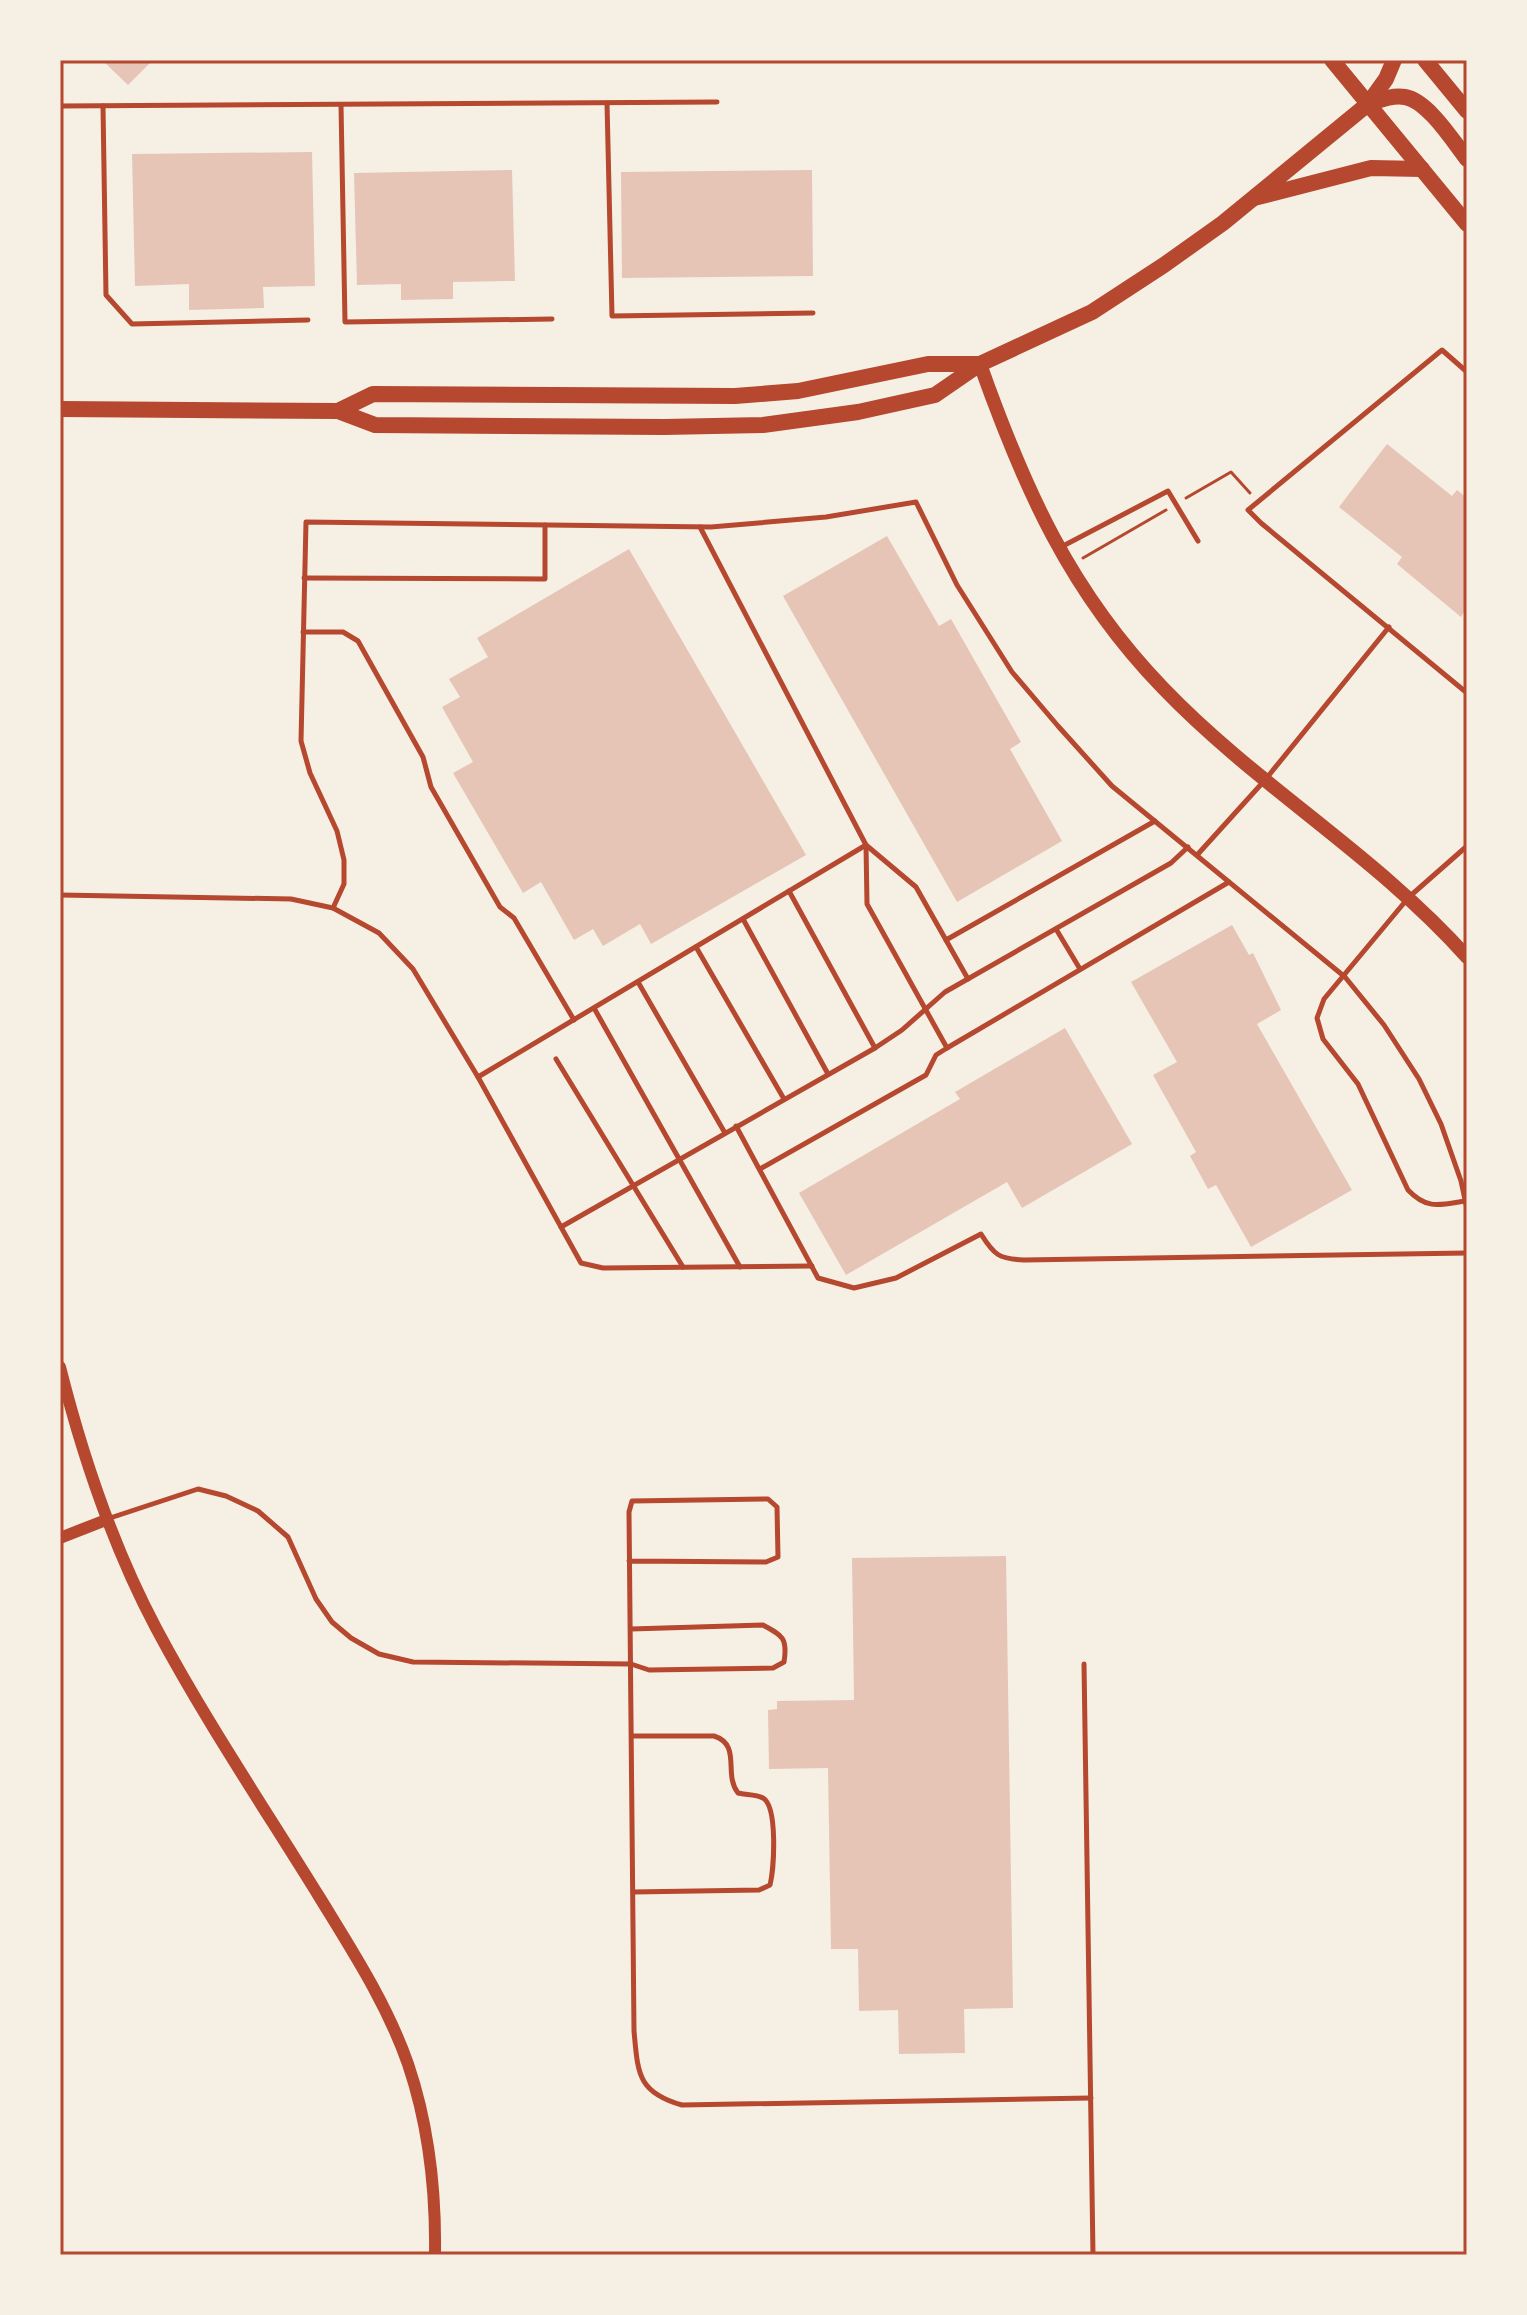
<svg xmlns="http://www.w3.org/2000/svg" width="1527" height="2315" font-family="'Fira Sans Condensed',sans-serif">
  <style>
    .building { fill: #e6c5b7 }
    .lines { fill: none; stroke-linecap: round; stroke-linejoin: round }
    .path { stroke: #b5482f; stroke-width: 3 }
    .service { stroke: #b5482f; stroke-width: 5 }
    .tertiary { stroke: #b5482f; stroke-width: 12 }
    .secondary { stroke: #b5482f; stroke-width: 14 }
    .primary { stroke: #b5482f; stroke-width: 16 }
    .trunk { stroke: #b5482f; stroke-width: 16 }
    .neatline { fill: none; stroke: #b5482f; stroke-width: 3 }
  </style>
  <rect width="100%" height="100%" fill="#f6efe4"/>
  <g class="building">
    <polygon points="102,60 153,60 128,85"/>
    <polygon points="312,152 315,286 263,287 264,308 189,310 189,284 135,286 132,154"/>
    <polygon points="512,170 515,281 453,282 453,299 401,300 401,284 357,285 354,173"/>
    <polygon points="812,170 813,276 622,278 621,172"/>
    <polygon points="1387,444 1452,496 1457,490 1467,498 1467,612 1465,610 1461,617 1397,564 1402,557 1339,507"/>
    <polygon points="887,536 939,626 951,619 1021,742 1010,749 1062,841 957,902 783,596"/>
    <polygon points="629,549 806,855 651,944 640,924 603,946 593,929 574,940 541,882 523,893 453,773 473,762 442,707 460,697 449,679 488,657 477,638"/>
    <polygon points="1232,925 1249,955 1253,953 1281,1010 1257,1024 1352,1190 1251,1247 1216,1185 1208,1189 1190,1156 1196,1152 1153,1075 1177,1062 1131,982"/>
    <polygon points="1065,1028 1132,1144 1022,1208 1007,1182 846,1275 799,1193 960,1099 955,1092"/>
    <polygon points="1006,1556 1013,2008 964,2009 965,2053 899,2054 898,2010 859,2011 858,1949 831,1949 828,1768 769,1769 768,1710 777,1709 777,1701 854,1700 852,1558"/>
  </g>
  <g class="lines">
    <g class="path">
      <polyline points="1186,498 1231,472 1250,493"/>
      <polyline points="1083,558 1166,510"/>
    </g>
    <g class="service">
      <polyline points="607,103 612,316 813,313"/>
      <polyline points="341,105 345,322 552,319"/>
      <polyline points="60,106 717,102"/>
      <polyline points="103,106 106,295 132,324 308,320"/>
      <polyline points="1467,372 1442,350 1248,510 1261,523 1467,693"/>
      <polyline points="700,527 866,845 867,904 947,1048"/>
      <polyline points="1063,546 1168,491 1198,541"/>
      <polyline points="304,578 545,579 545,525"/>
      <polyline points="303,632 343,632 358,641 423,757 431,787 500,907 514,918 574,1020"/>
      <polyline points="1198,854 1265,780 1389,627"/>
      <polyline points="789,891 875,1048"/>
      <polyline points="60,895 291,899 333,908 379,933 413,969 478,1077 561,1227 875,1048 902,1030 945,992 1171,863 1188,847"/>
      <polyline points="333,908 344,884 344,860 337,831 310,773 301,741 306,522 711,527 826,517 916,502 957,585 1012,672 1058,726 1112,786 1345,977 1384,1025 1419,1079 1441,1124 1461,1181 1467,1209"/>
      <polyline points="743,919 828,1074"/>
      <polyline points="1056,929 1080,969"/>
      <polyline points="946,940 1155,821"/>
      <polyline points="696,947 784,1099"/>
      <polyline points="638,982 725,1133"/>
      <polyline points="594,1008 740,1267"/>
      <polyline points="556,1059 683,1267"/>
      <polyline points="478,1077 866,845 916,887 968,979"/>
      <path d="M736,1126l82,152 36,10 42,-10 85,-44c13,21 18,25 43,26l443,-7"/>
      <polyline points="760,1169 926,1075 936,1055 947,1048 1229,882"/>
      <path d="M1465,1201c-25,4 -38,9 -57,-11l-50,-106 -35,-45 -6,-21 7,-19 85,-102 58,-51"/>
      <polyline points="561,1227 581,1263 603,1268 812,1266"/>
      <path d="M107,1519l91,-30 28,7 32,15 30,26 28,62 16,23 19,16 28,16 34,8 218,2 18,6 124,-2 11,-6c4,-24 -2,-27 -21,-37l-132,4"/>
      <path d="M629,1561l137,1 12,-5 -1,-50 -9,-8 -136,2 -3,11 5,519c4,42 3,61 48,74l409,-7"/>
      <polyline points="1084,1664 1093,2255"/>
      <path d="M632,1736h82c28,9 9,38 24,57 8,2 18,1 25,5 15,9 11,71 7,87l-11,5 -126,2"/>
    </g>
    <g class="tertiary">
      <path d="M60,1367c23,91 52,178 96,261 49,92 109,181 164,270 33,54 67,106 88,166 21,62 28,126 27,191"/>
      <polyline points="60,1538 106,1520"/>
    </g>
    <path class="secondary" d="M980,364c44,124 90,228 183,324 94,98 214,168 304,269"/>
    <g class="primary">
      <polyline points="60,409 338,411 375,425 664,427 763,425 858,412 935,395 980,364 1092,312 1164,265 1223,223 1368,104"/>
      <polyline points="338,411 373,394 735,396 798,391 928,364 980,364"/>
    </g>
    <g class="trunk">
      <polyline points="1332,60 1467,224"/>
      <polyline points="1425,60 1467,111"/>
      <path d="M1368,104c12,-4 24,-9 37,-7 23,4 48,44 62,62"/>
      <polyline points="1368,104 1386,79 1394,60"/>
      <polyline points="1254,198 1371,168 1422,169"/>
    </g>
  </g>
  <rect width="1527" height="2315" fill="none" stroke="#f6efe4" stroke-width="124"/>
  <rect x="62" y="62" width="1403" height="2191" class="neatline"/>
</svg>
